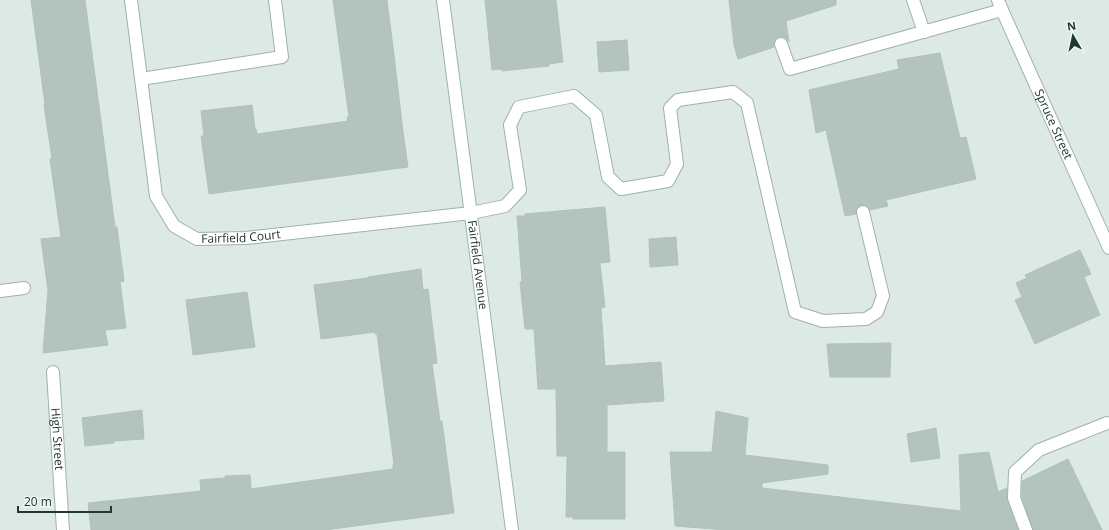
<svg xmlns="http://www.w3.org/2000/svg" width="1109" height="530" font-family="'Open Sans',sans-serif">
  <style>
    .building { fill: #b3c3be; stroke: #b0c2bc }
    .lines { fill: none; stroke-linecap: round; stroke-linejoin: round }
    .lane-casing { stroke: #a1b0ac; stroke-width: 14 }
    .street-casing { stroke: #a1b0ac; stroke-width: 14 }
    .secondary-casing { stroke: #9db4ae; stroke-width: 14 }
    .lane { stroke: #fff; stroke-width: 12 }
    .street { stroke: #fff; stroke-width: 12 }
    .secondary { stroke: #fff; stroke-width: 12 }
    .labels { text-anchor: middle; stroke-width: 3.5; stroke-linejoin: round; paint-order: stroke }
    .street-label { font-size: 12px; fill: #203734; stroke: #edf6f2 }
  </style>
  <rect width="100%" height="100%" fill="#dde9e5"/>
  <g class="building">
    <polygon points="31,0 85,0 115,227 117,227 124,281 120,282 126,328 105,330 108,345 43,353 48,290 41,239 61,237 50,159 52,159 44,105 45,105"/>
    <polygon points="333,0 387,0 394,55 403,132 408,167 209,194 201,136 204,136 201,111 252,105 255,129 256,129 257,134 348,121 347,117 349,117"/>
    <polygon points="485,0 556,0 563,62 549,64 549,66 502,71 502,69 492,70"/>
    <polygon points="729,0 836,0 836,5 786,21 789,42 786,38 782,37 779,37 775,39 774,43 774,47 738,59 734,45"/>
    <polygon points="627,40 629,70 599,72 597,42"/>
    <polygon points="940,53 960,138 966,137 976,179 886,200 888,206 870,210 869,207 866,205 861,205 858,206 856,210 856,214 845,216 826,130 816,133 809,90 899,69 897,60"/>
    <polygon points="605,207 610,262 600,263 605,307 601,308 605,366 661,362 664,401 607,405 607,452 625,452 625,519 573,519 573,517 566,517 567,456 557,456 556,389 538,389 534,329 525,329 520,282 522,282 517,216 525,216 525,214"/>
    <polygon points="676,237 678,265 650,267 649,239"/>
    <polygon points="1080,250 1091,274 1084,277 1100,315 1035,344 1015,300 1022,297 1016,283 1027,278 1025,275"/>
    <polygon points="421,269 423,290 428,289 437,363 432,364 440,421 442,421 454,513 325,530 91,530 88,503 201,491 200,480 225,478 225,476 250,475 251,489 393,469 393,464 394,464 377,334 375,334 375,332 321,339 314,285 368,278 368,277"/>
    <polygon points="247,292 255,347 193,355 186,300"/>
    <polygon points="891,343 890,377 830,377 827,344"/>
    <polygon points="142,410 144,439 114,441 114,443 85,446 82,418"/>
    <polygon points="716,411 748,418 745,455 828,465 828,474 762,483 762,488 961,511 959,455 989,452 998,492 1007,488 1007,500 1018,530 726,530 675,526 670,452 712,452"/>
    <polygon points="936,428 940,458 911,462 907,434"/>
    <polygon points="1068,459 1102,530 1033,530 1022,497 1022,481"/>
  </g>
  <g class="lines">
    <defs>
      <g id="lane">
        <polyline points="913,0 924,32"/>
        <polyline points="781,44 790,69 1002,10"/>
        <polyline points="141,79 282,57 275,0"/>
        <polyline points="471,213 505,206 520,190 510,125 519,107 574,96 596,115 608,177 621,189 668,181 677,164 670,108 678,100 733,92 747,103 795,312 823,321 866,319 877,312 883,296 863,212"/>
        <polyline points="0,291 24,288"/>
        <polyline points="1026,530 1014,498 1015,472 1039,450 1107,423"/>
      </g>
      <g id="street">
        <path id="s1" d="M131,0l25,196 18,30 23,13 49,-1 225,-25"/>
        <path id="s2" d="M998,0l4,10 107,238"/>
        <path id="s3" d="M53,372l10,158"/>
      </g>
      <g id="secondary">
        <path id="s4" d="M443,0l69,530"/>
      </g>
    </defs>
    <use href="#lane" class="lane-casing"/>
    <use href="#street" class="street-casing"/>
    <use href="#secondary" class="secondary-casing"/>
    <use href="#lane" class="lane"/>
    <use href="#street" class="street"/>
    <use href="#secondary" class="secondary"/>
  </g>
  <g class="labels">
    <g class="street-label">
      <text dy="4" stroke="none"><textPath href="#s2" startOffset="136">Spruce Street</textPath></text>
      <text dy="4" stroke="none"><textPath href="#s1" startOffset="303">Fairfield Court</textPath></text>
      <text dy="4" stroke="none"><textPath href="#s4" startOffset="267">Fairfield Avenue</textPath></text>
      <text dy="4" stroke="none"><textPath href="#s3" startOffset="67">High Street</textPath></text>
    </g>
  </g>
  <g transform="translate(1073 36) rotate(351)" stroke="#edf6f2" stroke-width="3" paint-order="stroke">
  <path d="M0-3L7 15L0 10L-7 15Z" fill="#203734"/>
  <text y="-6" font-size="11" font-weight="bold" text-anchor="middle" fill="#203734">N</text>
  </g>
  <path d="M18 506v6h93v-6" fill="none" stroke="#203734" stroke-width="2"/>
  <text x="24" y="506" font-size="12" fill="#203734" stroke="#edf6f2" stroke-width="3" paint-order="stroke">20 m</text>
</svg>
